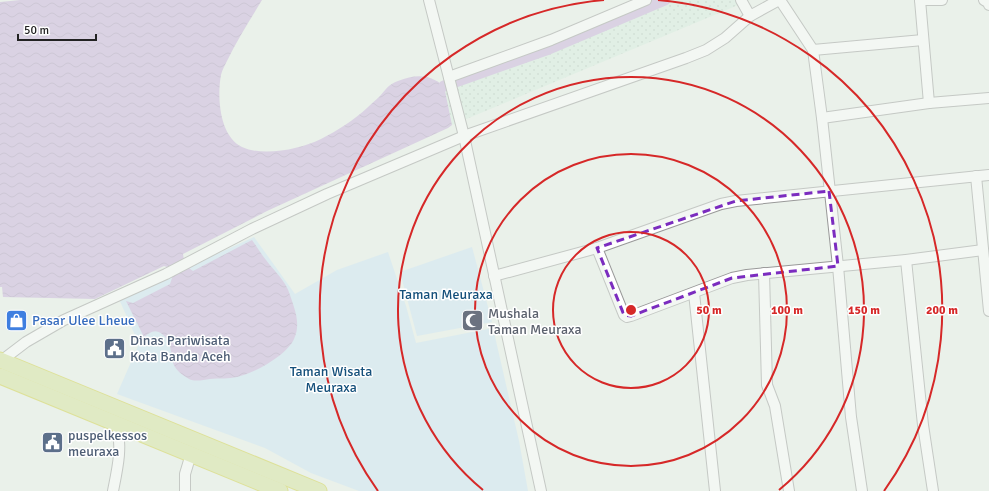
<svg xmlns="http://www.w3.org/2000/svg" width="989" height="491" font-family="Signika,sans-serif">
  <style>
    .farmland { fill: url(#farmland-dots) }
    .park { fill: #cce4f6 }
    .water { fill: url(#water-waves) }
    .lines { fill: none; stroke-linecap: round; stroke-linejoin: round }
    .canal { stroke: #c7aedb; stroke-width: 11 }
    .minor-casing { stroke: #999; stroke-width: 12 }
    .highway-casing { stroke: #cfce37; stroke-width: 17 }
    .minor { stroke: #fff; stroke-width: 10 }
    .highway { stroke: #d6e298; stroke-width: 15 }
    .marked { fill: none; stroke: #7b2cbf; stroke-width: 3; stroke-dasharray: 8 5; stroke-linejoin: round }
    .ring { fill: none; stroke: #d62828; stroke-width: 2 }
    .labels { text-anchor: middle; stroke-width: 3; stroke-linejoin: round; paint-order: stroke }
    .park-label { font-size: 14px; fill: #15507b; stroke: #fff }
    .worship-label { font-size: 14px; fill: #5b616d; stroke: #fff; text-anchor: start }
    .shop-label { font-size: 14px; fill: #366cbe; stroke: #fff; text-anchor: start }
    .service-label { font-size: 14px; fill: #4e5e75; stroke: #fff; text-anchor: start }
    .centre { fill: #d62828; stroke: #fff; stroke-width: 2 }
    .ring-label { font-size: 12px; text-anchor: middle; font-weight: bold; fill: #d62828; stroke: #fff; stroke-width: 3; stroke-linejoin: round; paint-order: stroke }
  </style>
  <defs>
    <pattern id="farmland-dots" width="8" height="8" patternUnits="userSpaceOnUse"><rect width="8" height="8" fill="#d7eee0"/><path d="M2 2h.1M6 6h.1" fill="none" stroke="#b8ccc0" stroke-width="1.8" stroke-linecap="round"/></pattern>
    <pattern id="water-waves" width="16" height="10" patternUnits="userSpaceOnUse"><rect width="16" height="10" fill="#c7aedb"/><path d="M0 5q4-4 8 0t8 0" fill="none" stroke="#ab95bc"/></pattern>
  </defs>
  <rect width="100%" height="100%" fill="#eaf1ea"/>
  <polygon class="farmland" points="660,0 750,0 452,125 444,86"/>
  <g class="park">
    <polygon points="254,237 295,294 337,270 388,252 406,306 416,343 493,328 519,441 528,491 359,491 311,473 265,448 117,394 139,344 119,299"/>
    <polygon points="472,247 492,322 417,336 400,272"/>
  </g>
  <path class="water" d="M20,0h242c-12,20 -25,40 -35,61 -2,4 -5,9 -6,14 -4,21 -2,61 21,72 21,10 59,2 79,-8 16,-8 33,-19 46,-31 4,-4 9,-8 13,-12 6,-7 9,-12 18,-15 18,-7 31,-7 46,5l8,39 -4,3 -181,83 -84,43c1,8 3,12 10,17l59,-31c5,7 9,14 14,20 9,12 20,21 24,35 5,15 11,29 4,44 -7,16 -39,34 -57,38 -8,2 -18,1 -27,2 -7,1 -15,3 -21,0 -5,-3 -11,-7 -14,-12 -6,-10 -1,-24 -13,-33 -7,-6 -13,-1 -18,3l-18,-36 7,2 37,-19 3,-9 -3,-7 -6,-2 -69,33 -92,-2 -1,-10h-2v-285z"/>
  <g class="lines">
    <polyline class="canal" points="444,86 549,49 665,0"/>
    <defs>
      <g id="minor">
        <polyline points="429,0 464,136 541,491"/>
        <polyline points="741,0 750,16"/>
        <polyline points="780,0 813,50 822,118 838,266 851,417 862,491"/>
        <polyline points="920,0 929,103"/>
        <polyline points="920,0 942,0"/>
        <polyline points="984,0 989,3 989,5"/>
        <polyline points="813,50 923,40"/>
        <polyline points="449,77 551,40 646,0"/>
        <polyline points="822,118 929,103 989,98"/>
        <polyline points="976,176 989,311"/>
        <polyline points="597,248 624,315 627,317 631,316 732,278 747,275 906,260 983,250"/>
        <polyline points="906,260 923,425 933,491"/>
        <polyline points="764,273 767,385 775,406 789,491"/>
        <polyline points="494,276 597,248 721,204 736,201 989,175"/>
        <polyline points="694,293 715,491"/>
        <polyline points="1,361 26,342 64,320 166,274 252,229 327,194 464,136 686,58 706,50 725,38 750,16 779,0"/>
        <path d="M113,491c5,-25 9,-42 4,-68"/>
        <polyline points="185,491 185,474 191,454"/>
      </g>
      <g id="highway">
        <polyline points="0,360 319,491"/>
        <polyline points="0,376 280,491"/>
      </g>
    </defs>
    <use href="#minor" class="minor-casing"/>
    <use href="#highway" class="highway-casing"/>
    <use href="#minor" class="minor"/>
    <use href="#highway" class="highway"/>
  </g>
  <path d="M0 0H989V491H0ZM829,191l9,75 -106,12 -101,38 -7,-1 -27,-67 139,-47z" fill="#eaf1ea" fill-opacity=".55" fill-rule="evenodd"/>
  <path class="marked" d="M829,191l9,75 -106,12 -101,38 -7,-1 -27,-67 139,-47z"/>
  <g class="ring">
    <circle cx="631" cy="310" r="78"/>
    <circle cx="631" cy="310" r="156"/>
    <path d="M483 490A233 233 0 1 1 779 490"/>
    <path d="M378 491A311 311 0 0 1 604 0M658 0A311 311 0 0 1 884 491"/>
  </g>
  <defs>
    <symbol id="shop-square" viewBox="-11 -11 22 22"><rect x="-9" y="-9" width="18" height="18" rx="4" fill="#3f7fe0" stroke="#fff"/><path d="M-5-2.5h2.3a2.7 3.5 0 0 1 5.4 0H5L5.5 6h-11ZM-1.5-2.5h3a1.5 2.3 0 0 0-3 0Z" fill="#fff"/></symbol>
    <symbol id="mosque-square" viewBox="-11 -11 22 22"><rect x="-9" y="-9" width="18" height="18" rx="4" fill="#6b7280" stroke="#fff"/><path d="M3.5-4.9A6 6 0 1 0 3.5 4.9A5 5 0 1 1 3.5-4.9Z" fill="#fff"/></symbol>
    <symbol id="civic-square" viewBox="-11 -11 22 22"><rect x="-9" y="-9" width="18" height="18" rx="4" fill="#5c6f8a" stroke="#fff"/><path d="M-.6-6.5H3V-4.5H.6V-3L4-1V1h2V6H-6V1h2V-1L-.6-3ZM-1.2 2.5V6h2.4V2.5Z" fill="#fff"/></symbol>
  </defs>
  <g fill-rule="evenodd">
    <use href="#shop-square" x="4" y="308" width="25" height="25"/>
    <use href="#mosque-square" x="460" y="308" width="25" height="25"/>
    <use href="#civic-square" x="102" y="336" width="25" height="25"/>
    <use href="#civic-square" x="40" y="430" width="25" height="25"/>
  </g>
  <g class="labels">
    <g class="park-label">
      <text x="446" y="299">Taman Meuraxa</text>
      <text x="331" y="376">Taman Wisata<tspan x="331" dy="16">Meuraxa</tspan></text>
    </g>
    <g class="worship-label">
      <text x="488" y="318">Mushala<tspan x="488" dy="16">Taman Meuraxa</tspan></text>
    </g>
    <g class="shop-label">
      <text x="32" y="325">Pasar Ulee Lheue</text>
    </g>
    <g class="service-label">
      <text x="130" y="345">Dinas Pariwisata<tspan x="130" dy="16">Kota Banda Aceh</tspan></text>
      <text x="68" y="440">puspelkessos<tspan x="68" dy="16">meuraxa</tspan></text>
    </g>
  </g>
  <circle cx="631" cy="310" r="6" class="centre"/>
  <g class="ring-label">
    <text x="709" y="314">50 m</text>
    <text x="787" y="314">100 m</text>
    <text x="864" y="314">150 m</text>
    <text x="942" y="314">200 m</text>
  </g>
  <path d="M18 34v6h78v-6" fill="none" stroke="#222222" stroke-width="2"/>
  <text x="24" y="34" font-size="12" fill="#222222" stroke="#ffffff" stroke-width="3" paint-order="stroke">50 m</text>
</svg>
